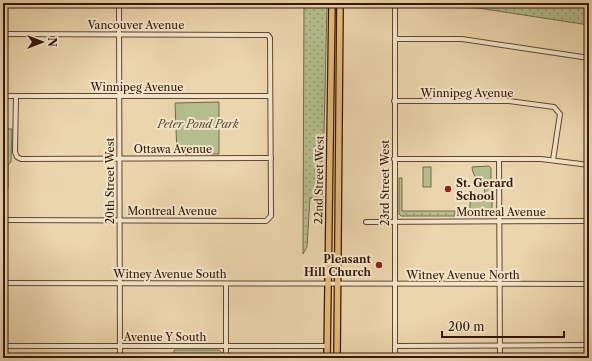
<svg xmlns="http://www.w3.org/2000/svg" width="592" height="361" font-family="'Libre Caslon Text',serif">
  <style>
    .grass { fill: url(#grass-dots); stroke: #746a4a }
    .green { fill: #b3be8c; stroke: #746a4a }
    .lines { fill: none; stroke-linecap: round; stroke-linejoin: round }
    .minor-casing { stroke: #624631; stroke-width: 6 }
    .major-casing { stroke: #351708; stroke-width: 8 }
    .minor { stroke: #f2e4c9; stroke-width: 4 }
    .major { stroke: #e6ba76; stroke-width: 5.5 }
    .poi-dot { fill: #8f2418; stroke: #f2e4c9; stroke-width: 1.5 }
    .labels { text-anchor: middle; stroke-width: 4; stroke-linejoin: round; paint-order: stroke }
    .street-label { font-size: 11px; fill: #351708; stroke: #f2e4c9 }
    .park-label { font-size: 11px; font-style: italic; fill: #5b4930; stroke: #f2e4c9 }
    .poi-label { font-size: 11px; font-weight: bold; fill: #351708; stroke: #f2e4c9; text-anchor: start }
  </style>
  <defs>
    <pattern id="grass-dots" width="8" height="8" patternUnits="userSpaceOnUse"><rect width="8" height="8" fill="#b3be8c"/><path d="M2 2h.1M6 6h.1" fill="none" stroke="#929970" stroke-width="1.8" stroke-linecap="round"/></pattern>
  </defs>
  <rect width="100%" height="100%" fill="#ebd5ac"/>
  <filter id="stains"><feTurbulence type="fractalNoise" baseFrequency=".005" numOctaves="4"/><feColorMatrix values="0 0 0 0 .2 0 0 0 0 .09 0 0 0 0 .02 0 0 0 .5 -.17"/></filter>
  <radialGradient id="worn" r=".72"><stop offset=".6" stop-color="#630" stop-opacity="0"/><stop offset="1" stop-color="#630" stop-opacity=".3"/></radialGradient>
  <g class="grass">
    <polygon points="304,3 312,7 327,7 324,132 320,152 323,166 323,202 318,198 310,198 307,247 303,254"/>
    <polygon points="366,3 585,3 589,11 589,25 478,8 368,6"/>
    <polygon points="399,178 402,178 402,211 455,211 455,216 401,216 399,214"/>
  </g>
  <g class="green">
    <polygon points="219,102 219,154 177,154 175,103"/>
    <polygon points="3,129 12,129 11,162 8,165 8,188 3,188"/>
    <path d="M489,166l2,2v16c-11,-1 -18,-6 -19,-17z"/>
    <rect x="423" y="167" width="8" height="20"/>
    <polygon points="485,185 492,185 492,214 470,214 470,202 472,199 484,201"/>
    <polygon points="174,350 219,350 222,353 222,358 174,358"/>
  </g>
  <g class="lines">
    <defs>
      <g id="minor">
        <polyline points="119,3 120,358"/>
        <polyline points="3,34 268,35 270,38 271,216 266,221 3,220"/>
        <polyline points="395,39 462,39 589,58"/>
        <polyline points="3,96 270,96"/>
        <polyline points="16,96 15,152 17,157 21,159 271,158"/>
        <polyline points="394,101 509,101 554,107 560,114 553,160"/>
        <polyline points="394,159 541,159 589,165"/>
        <polyline points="499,159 500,358"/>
        <polyline points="366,222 589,221"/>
        <polyline points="3,283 589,284"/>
        <polyline points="226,284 226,358"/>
        <polyline points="3,346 327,346"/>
        <polyline points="395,346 589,345"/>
        <polyline points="395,358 395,9"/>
      </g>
      <g id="major">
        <polyline points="327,358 332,3"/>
        <polyline points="337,358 340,3"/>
      </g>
    </defs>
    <use href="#minor" class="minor-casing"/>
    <use href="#major" class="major-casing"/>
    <use href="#minor" class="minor"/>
    <use href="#major" class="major"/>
  </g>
  <g class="poi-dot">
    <circle cx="448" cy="189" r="4"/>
    <circle cx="379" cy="265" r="4"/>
  </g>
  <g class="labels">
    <g class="street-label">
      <text x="136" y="29">Vancouver Avenue</text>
      <text x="137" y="91">Winnipeg Avenue</text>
      <text x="467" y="97">Winnipeg Avenue</text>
      <text x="173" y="153">Ottawa Avenue</text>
      <text transform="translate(319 180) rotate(-89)" y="4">22nd Street West</text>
      <text transform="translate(110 181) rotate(-90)" y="4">20th Street West</text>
      <text transform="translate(385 183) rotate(-90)" y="4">23rd Street West</text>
      <text x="172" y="215">Montreal Avenue</text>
      <text x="501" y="216">Montreal Avenue</text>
      <text x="170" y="278">Witney Avenue South</text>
      <text x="463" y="279">Witney Avenue North</text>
      <text x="165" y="341">Avenue Y South</text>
    </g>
    <g class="park-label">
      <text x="198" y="128">Peter Pond Park</text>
    </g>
    <g class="poi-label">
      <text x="456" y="187">St. Gerard<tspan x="456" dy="13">School</tspan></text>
      <text x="371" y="263" text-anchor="end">Pleasant<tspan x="371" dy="13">Hill Church</tspan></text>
    </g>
  </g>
  <rect width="592" height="361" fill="none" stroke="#ebd5ac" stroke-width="16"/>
  <rect x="4" y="4" width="584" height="353" fill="none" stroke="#351708" stroke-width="2"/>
  <rect x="8" y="8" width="576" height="345" fill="none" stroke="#351708"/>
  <g transform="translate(42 42) rotate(90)" stroke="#f2e4c9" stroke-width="3" paint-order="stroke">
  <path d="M0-3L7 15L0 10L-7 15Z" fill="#351708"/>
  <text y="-6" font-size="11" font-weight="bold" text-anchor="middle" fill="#351708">N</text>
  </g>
  <path d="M442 331v6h122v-6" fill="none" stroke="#351708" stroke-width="2"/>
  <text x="448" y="331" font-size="12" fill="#351708" stroke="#f2e4c9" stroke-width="3" paint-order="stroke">200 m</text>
  <rect width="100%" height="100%" filter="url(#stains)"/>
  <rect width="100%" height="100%" fill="url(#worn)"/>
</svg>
